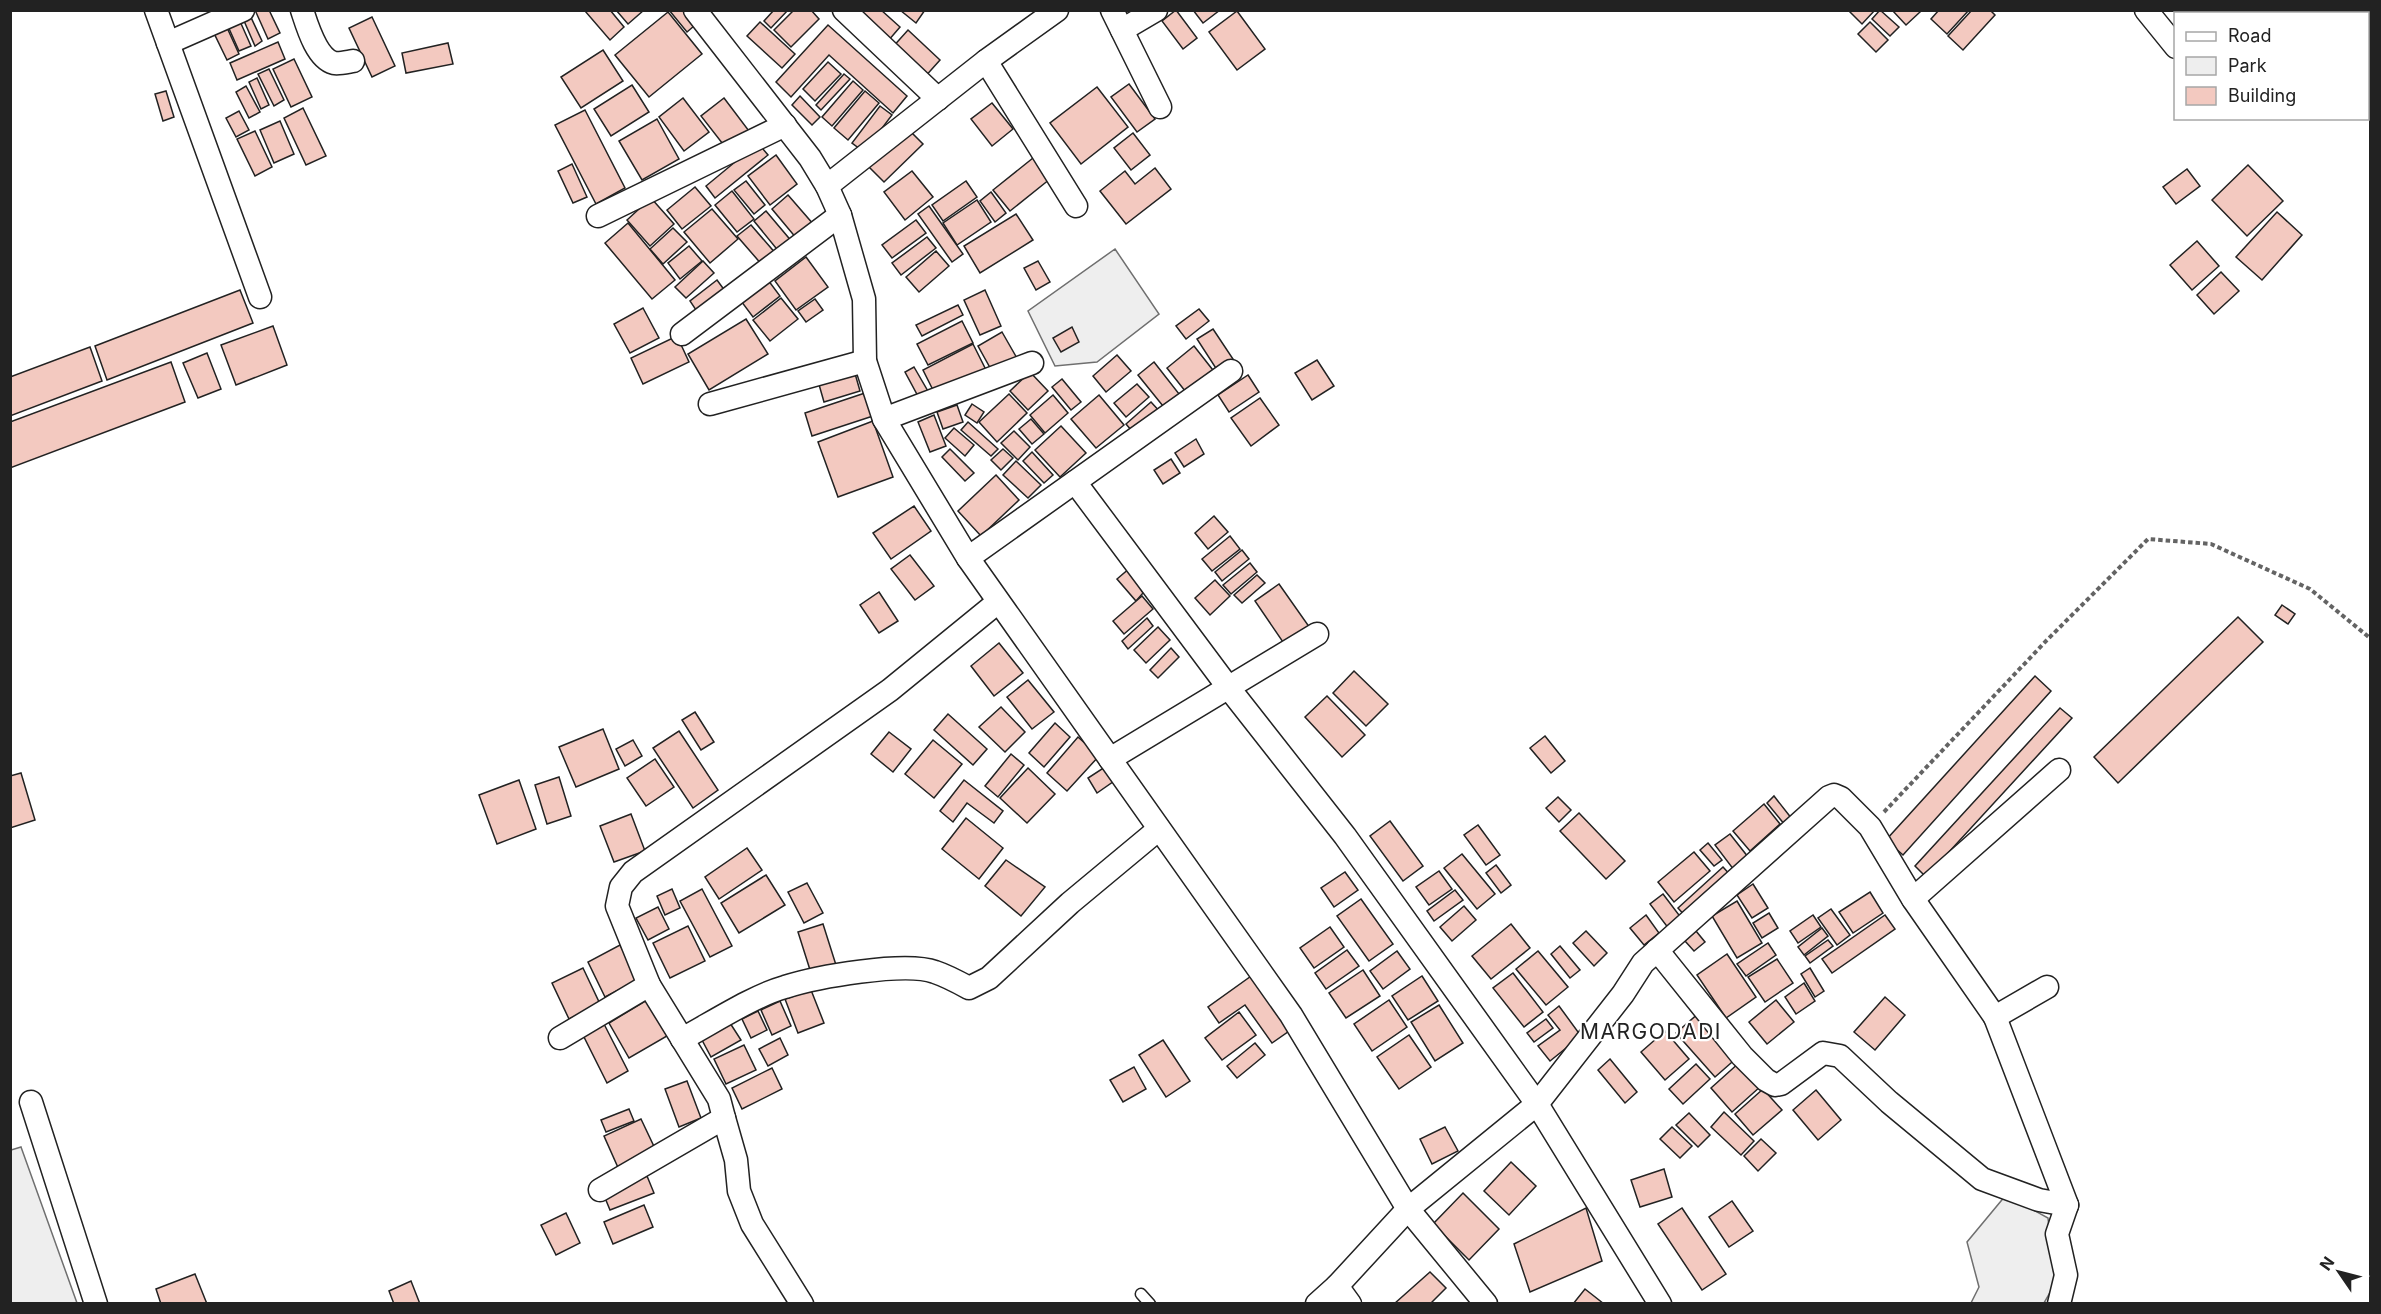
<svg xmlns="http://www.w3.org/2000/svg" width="2381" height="1314" font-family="Inter,sans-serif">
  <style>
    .green { fill: #eee; stroke: #6f6f6f; stroke-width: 1.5 }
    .building { fill: #f3c9c0; stroke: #222; stroke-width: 1.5 }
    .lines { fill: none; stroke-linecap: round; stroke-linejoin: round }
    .service-casing { stroke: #222; stroke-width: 13 }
    .minor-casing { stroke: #222; stroke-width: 25 }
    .path { stroke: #646464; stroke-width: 4; stroke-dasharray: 4.5 3; stroke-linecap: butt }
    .service { stroke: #fff; stroke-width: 10 }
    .minor { stroke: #fff; stroke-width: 22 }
    .labels { text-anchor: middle; stroke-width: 4.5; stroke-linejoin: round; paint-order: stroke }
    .quarter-label { font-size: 21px; letter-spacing: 1.5px; fill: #222; stroke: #fff }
  </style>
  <rect width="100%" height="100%" fill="#fff"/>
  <g class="green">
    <polygon points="1115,249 1159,314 1097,362 1055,366 1028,311"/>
    <polygon points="21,1147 77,1303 11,1303 11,1150"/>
    <polygon points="2006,1195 2048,1218 2055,1284 2044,1303 1971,1303 1979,1287 1967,1242"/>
  </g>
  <g class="building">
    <polygon points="255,10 269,10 280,33 268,39"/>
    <polygon points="610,10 624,27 610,40 585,11"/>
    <polygon points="616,10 644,10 628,24"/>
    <polygon points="669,10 692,10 701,20 687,32"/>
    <polygon points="774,10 788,10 771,28 764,21"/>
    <polygon points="794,10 811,10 819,19 791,47 774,30"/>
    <polygon points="863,10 881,10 900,27 888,41 858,16"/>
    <polygon points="900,10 925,10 916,23"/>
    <polygon points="1176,10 1197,38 1183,49 1162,21"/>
    <polygon points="1193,10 1220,10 1203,23"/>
    <polygon points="1848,10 1875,10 1862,24"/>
    <polygon points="1880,10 1899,27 1890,36 1872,19"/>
    <polygon points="1892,10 1918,10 1920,12 1906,25"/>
    <polygon points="1939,10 1969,10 1947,34 1931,19"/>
    <polygon points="1972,10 1990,10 1995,15 1963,50 1948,36"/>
    <polygon points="248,11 262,41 255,46 241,14"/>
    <polygon points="1237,11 1265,49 1237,70 1209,32"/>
    <polygon points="668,12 702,54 649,97 615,55"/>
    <polygon points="372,17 395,66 372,77 349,28"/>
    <polygon points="239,19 251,46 239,51 227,24"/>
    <polygon points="224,21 239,54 227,60 211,27"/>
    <polygon points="760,22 795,54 782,68 747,36"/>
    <polygon points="1870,22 1888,40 1876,52 1858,34"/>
    <polygon points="828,25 907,96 893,113 829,55 791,97 776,82"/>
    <polygon points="908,30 940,60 923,79 891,49"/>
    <polygon points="278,42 285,59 237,80 230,63"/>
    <polygon points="448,43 453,64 406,73 402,53"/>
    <polygon points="603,50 623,81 581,108 561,77"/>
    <polygon points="294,59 312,97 291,107 273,69"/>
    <polygon points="828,62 841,74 815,101 803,89"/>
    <polygon points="269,69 284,100 274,106 258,74"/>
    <polygon points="844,74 850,79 821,110 816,105"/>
    <polygon points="257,78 269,105 261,109 249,82"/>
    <polygon points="853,81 863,90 832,126 822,117"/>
    <polygon points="1129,84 1155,119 1137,132 1111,97"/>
    <polygon points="632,85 649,112 611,136 594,109"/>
    <polygon points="246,86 260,112 249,118 236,92"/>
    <polygon points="1097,87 1128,127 1081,164 1050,123"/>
    <polygon points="166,91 174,117 163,121 155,94"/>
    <polygon points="865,91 879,103 848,140 834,128"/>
    <polygon points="800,96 820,117 812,125 792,105"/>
    <polygon points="683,98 709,132 684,151 659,117"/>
    <polygon points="724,98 749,131 726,148 701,116"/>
    <polygon points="992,103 1013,129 992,146 971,119"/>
    <polygon points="880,106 892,115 864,152 852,143"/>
    <polygon points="303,108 326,156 306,165 284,118"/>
    <polygon points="585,110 625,188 596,204 555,125"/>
    <polygon points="239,111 249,130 236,137 226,118"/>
    <polygon points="657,119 679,159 642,180 619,141"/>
    <polygon points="280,121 294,154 274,163 260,130"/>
    <polygon points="908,129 923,144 884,182 869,167"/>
    <polygon points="255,131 272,167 255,176 237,139"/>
    <polygon points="1133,133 1150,155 1131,170 1114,148"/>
    <polygon points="758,143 768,155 715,198 706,186"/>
    <polygon points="1038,154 1055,175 1010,211 993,190"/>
    <polygon points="776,155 797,184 770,205 748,176"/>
    <polygon points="572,164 587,197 573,203 558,171"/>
    <polygon points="2248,165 2283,201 2247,236 2212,200"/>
    <polygon points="1155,168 1171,189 1126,224 1100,191 1125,171 1135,184"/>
    <polygon points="2187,169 2200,186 2176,204 2163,187"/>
    <polygon points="912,171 933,197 905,220 884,192"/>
    <polygon points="746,181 765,205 754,214 734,190"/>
    <polygon points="966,181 977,197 943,221 932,205"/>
    <polygon points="695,187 711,206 682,229 667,210"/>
    <polygon points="732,191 754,219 737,232 715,205"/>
    <polygon points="991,192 1006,213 995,222 980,201"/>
    <polygon points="788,195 814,225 797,239 772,209"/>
    <polygon points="651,198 674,224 650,246 627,220"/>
    <polygon points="977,200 991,222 957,245 943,223"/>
    <polygon points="929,206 963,254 952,262 918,214"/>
    <polygon points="712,209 738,239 710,263 684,232"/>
    <polygon points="766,211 793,243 780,253 754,221"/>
    <polygon points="2277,212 2302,235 2262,280 2236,257"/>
    <polygon points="1016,214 1033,240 980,273 964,246"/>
    <polygon points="916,220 926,233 892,258 882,245"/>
    <polygon points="628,223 675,280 652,299 605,243"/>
    <polygon points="751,225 777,255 763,266 737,236"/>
    <polygon points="673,228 687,242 663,264 650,249"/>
    <polygon points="927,237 936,248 901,275 892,263"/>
    <polygon points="2197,241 2219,266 2192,290 2170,265"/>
    <polygon points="689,246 702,261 680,279 668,263"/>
    <polygon points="936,251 949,266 919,292 906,277"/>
    <polygon points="806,257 828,287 796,310 775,281"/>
    <polygon points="703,261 714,273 686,298 675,287"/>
    <polygon points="1038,261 1050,282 1036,290 1024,268"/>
    <polygon points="2221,272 2239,291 2214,314 2197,295"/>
    <polygon points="717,280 728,295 700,316 690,301"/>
    <polygon points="768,280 780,296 753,317 741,301"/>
    <polygon points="240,290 253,323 107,380 95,346"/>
    <polygon points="985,290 1001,326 980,335 964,300"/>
    <polygon points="781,298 798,319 770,341 753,320"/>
    <polygon points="815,299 823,310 806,322 798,311"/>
    <polygon points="958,305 963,315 922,336 916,325"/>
    <polygon points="643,308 659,338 630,353 614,324"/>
    <polygon points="1199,309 1209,321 1186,339 1176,326"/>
    <polygon points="746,319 768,354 709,390 688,354"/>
    <polygon points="962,321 973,343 928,365 917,344"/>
    <polygon points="273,326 287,365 236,385 221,345"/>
    <polygon points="1072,327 1079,342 1061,352 1053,338"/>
    <polygon points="1213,329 1235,362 1219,373 1197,339"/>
    <polygon points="1002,332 1018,360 993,373 978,346"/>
    <polygon points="677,336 689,362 643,384 631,358"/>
    <polygon points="973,344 986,370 936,396 923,370"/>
    <polygon points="1194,346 1216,374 1189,396 1167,368"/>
    <polygon points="90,347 102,381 10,416 10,377"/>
    <polygon points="207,353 221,389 198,398 183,363"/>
    <polygon points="1117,355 1131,371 1106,392 1093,376"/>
    <polygon points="1317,360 1334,386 1312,400 1295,373"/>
    <polygon points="171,362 185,402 10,468 10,422"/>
    <polygon points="1154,362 1183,399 1167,411 1138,375"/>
    <polygon points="914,367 929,393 919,398 905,372"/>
    <polygon points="854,370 860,391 824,402 818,381"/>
    <polygon points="1030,372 1048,391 1028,410 1010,391"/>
    <polygon points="1248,375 1259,392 1229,412 1218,395"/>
    <polygon points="1062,379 1081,402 1071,410 1052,387"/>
    <polygon points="1137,384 1149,397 1126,417 1114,403"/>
    <polygon points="865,393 873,416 812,436 805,413"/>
    <polygon points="1009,394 1027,413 997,442 979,422"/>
    <polygon points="1053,395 1068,413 1045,433 1030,415"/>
    <polygon points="1099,395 1124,425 1096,448 1071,419"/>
    <polygon points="1260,398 1279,425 1251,446 1231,418"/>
    <polygon points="1151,402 1162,414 1137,437 1126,424"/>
    <polygon points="972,404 984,412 977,423 965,415"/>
    <polygon points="957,405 963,422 943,429 937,412"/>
    <polygon points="934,415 946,446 930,452 918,422"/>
    <polygon points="1031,419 1044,434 1032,444 1019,429"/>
    <polygon points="873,421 893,477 838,497 818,442"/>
    <polygon points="968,422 998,449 991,456 961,430"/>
    <polygon points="1061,426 1086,453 1060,477 1035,450"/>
    <polygon points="954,428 974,445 965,456 945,438"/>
    <polygon points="1014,431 1030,447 1018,460 1001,443"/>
    <polygon points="1196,439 1204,454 1184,467 1175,453"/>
    <polygon points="950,449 974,473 965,481 942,457"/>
    <polygon points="1003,449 1013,458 1001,470 991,460"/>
    <polygon points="1032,452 1053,475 1044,483 1023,461"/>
    <polygon points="1171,459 1180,473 1163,484 1154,470"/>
    <polygon points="1016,461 1041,485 1028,498 1003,475"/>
    <polygon points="996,475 1019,500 981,536 958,511"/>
    <polygon points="914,506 931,531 891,559 873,533"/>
    <polygon points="1214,516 1228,532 1208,549 1195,533"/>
    <polygon points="1230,536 1240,549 1212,571 1202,559"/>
    <polygon points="1242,550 1249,559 1222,581 1215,572"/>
    <polygon points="910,555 934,586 915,600 891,569"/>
    <polygon points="1250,563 1257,572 1231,594 1223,585"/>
    <polygon points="1130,568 1143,593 1136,601 1117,579"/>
    <polygon points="1257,575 1265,583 1242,603 1234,595"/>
    <polygon points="1215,580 1230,596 1210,615 1195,598"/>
    <polygon points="1279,584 1310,628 1285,645 1255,601"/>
    <polygon points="879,592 898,621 879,633 860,605"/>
    <polygon points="1142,596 1153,609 1124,634 1113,621"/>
    <polygon points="2282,605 2295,614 2288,624 2275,615"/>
    <polygon points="2238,617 2263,642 2118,783 2094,757"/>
    <polygon points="1147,618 1153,626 1128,649 1122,641"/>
    <polygon points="1158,627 1170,640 1146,663 1134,650"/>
    <polygon points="999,643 1023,673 994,696 971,666"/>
    <polygon points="1171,648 1179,657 1158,678 1150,670"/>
    <polygon points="1354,671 1388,704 1366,726 1333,693"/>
    <polygon points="2035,676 2051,691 1903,855 1886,840"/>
    <polygon points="1028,680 1054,712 1032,729 1007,697"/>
    <polygon points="1327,696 1365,735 1342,757 1305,717"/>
    <polygon points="1001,707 1025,732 1005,752 979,727"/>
    <polygon points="2060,708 2072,718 1926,877 1915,866"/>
    <polygon points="695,712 714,742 701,750 682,720"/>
    <polygon points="948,714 987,749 973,765 934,730"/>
    <polygon points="1055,723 1070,737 1044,767 1029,753"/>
    <polygon points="603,729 619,769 576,787 559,747"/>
    <polygon points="679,731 718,790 693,808 653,748"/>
    <polygon points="889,732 911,749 893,772 871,754"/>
    <polygon points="1545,736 1565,761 1551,773 1530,748"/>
    <polygon points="1078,737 1099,756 1067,791 1047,773"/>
    <polygon points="633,740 642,756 625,766 616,749"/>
    <polygon points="933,740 962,764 934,798 905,774"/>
    <polygon points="1011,754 1024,765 998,797 985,786"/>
    <polygon points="655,759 674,787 646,806 627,778"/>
    <polygon points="1108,765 1117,779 1097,793 1088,778"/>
    <polygon points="1028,768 1055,794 1027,823 1000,798"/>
    <polygon points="21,773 35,820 10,828 10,776"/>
    <polygon points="559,777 571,816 547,824 535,785"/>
    <polygon points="519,780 536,829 497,844 479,795"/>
    <polygon points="964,780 1003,811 994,823 967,803 953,822 940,811"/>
    <polygon points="1774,796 1792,819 1785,825 1767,803"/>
    <polygon points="1558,797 1571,810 1559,822 1546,808"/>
    <polygon points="1764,804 1780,824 1750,851 1733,831"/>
    <polygon points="1579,813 1625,861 1606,879 1560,831"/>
    <polygon points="631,814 645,851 614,862 600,826"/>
    <polygon points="966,818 1003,848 979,879 942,849"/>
    <polygon points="1390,821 1423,866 1403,881 1370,836"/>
    <polygon points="1478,825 1500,855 1486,865 1464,835"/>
    <polygon points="1730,834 1752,862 1737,874 1715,845"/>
    <polygon points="1708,843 1722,860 1714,866 1700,850"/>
    <polygon points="747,848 762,870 719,899 705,877"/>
    <polygon points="1694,852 1710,871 1674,902 1658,882"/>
    <polygon points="1462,854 1495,894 1477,909 1444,868"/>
    <polygon points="1006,860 1045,887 1021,916 985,886"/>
    <polygon points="1496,865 1511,885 1501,893 1486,873"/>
    <polygon points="1723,867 1733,878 1688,919 1678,908"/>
    <polygon points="1439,871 1452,889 1429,905 1416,887"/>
    <polygon points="1345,872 1358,890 1334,907 1321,888"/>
    <polygon points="766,875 785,905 739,933 721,903"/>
    <polygon points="807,883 823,913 804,923 788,892"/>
    <polygon points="1753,884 1768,908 1752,918 1737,895"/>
    <polygon points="672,889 680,908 665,915 657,896"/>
    <polygon points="702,889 732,946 710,957 680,901"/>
    <polygon points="1455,890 1463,900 1434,921 1427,911"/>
    <polygon points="1870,892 1883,913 1853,933 1839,912"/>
    <polygon points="1663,894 1682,919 1669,929 1650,904"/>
    <polygon points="1361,899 1393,944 1369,961 1337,916"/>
    <polygon points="1737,901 1762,943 1737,958 1712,916"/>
    <polygon points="1464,906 1476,920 1452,941 1440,927"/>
    <polygon points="658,907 669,929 648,940 636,918"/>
    <polygon points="1831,909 1850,935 1837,945 1818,918"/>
    <polygon points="1769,913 1778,928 1762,938 1753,923"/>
    <polygon points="1646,915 1659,933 1644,945 1630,928"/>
    <polygon points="1813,915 1821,927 1798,943 1790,931"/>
    <polygon points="1885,915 1895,929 1832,973 1822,959"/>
    <polygon points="823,924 836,965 811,973 798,932"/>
    <polygon points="1511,924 1530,948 1491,979 1472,956"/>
    <polygon points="688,926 705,961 670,978 653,943"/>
    <polygon points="1330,927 1344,947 1314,968 1300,948"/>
    <polygon points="1822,928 1828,936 1804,955 1798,947"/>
    <polygon points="1586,931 1607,953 1594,966 1573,943"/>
    <polygon points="1696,931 1705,942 1694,951 1685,941"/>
    <polygon points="1828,940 1833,946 1810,963 1805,956"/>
    <polygon points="1768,943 1776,955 1746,976 1737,964"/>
    <polygon points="620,945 638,980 605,997 588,962"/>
    <polygon points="1560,946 1580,970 1570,978 1551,954"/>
    <polygon points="1347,950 1359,966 1326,989 1315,973"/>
    <polygon points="1397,951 1410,969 1383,989 1370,971"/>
    <polygon points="1538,951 1568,987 1546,1005 1516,969"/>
    <polygon points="1727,954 1756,997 1726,1018 1697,975"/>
    <polygon points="1777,959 1793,983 1765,1002 1748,977"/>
    <polygon points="583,968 600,1004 569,1019 552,983"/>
    <polygon points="1810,968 1824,991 1815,997 1801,974"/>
    <polygon points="1363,970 1380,996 1346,1018 1329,993"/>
    <polygon points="1513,973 1543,1012 1524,1027 1493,988"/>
    <polygon points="1254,974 1292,1029 1272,1043 1245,1005 1219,1023 1208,1007"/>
    <polygon points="1422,976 1438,1001 1408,1020 1392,996"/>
    <polygon points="1804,983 1815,1001 1796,1014 1785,997"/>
    <polygon points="811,990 824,1023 798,1033 785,999"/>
    <polygon points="1885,997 1905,1015 1875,1050 1854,1032"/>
    <polygon points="647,1000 667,1036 629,1058 609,1023"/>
    <polygon points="1389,1000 1407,1027 1372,1051 1354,1024"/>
    <polygon points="1776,1000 1794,1022 1767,1044 1749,1022"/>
    <polygon points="780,1001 791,1026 772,1035 761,1010"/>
    <polygon points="1439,1005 1463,1043 1435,1061 1411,1022"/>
    <polygon points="1559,1006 1581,1036 1550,1061 1538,1046 1560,1030 1548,1015"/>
    <polygon points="758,1011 767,1030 751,1038 742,1019"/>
    <polygon points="1239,1012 1256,1035 1222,1060 1205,1038"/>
    <polygon points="1700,1012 1739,1056 1715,1077 1676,1033"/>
    <polygon points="1546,1019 1553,1028 1534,1042 1527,1033"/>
    <polygon points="730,1023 741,1040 711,1057 702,1040"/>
    <polygon points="604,1024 628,1071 607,1083 583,1035"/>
    <polygon points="1665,1031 1689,1059 1665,1080 1641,1052"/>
    <polygon points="1409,1035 1431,1067 1399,1089 1377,1057"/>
    <polygon points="780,1038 788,1055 768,1066 759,1049"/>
    <polygon points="1163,1040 1190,1081 1166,1097 1139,1055"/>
    <polygon points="1255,1043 1265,1055 1237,1078 1227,1066"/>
    <polygon points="744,1045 756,1070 726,1084 714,1059"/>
    <polygon points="1610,1059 1637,1092 1625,1103 1598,1070"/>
    <polygon points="1740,1062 1761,1086 1732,1112 1711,1088"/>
    <polygon points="1696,1064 1710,1079 1683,1104 1669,1089"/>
    <polygon points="1134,1067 1146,1089 1123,1102 1110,1080"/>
    <polygon points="772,1068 782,1089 742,1109 732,1088"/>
    <polygon points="687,1081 701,1118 679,1127 665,1089"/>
    <polygon points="1763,1089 1782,1110 1753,1135 1735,1114"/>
    <polygon points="1816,1090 1841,1120 1818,1140 1793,1110"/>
    <polygon points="629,1109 634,1121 606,1132 601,1120"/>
    <polygon points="1724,1112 1754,1141 1741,1155 1711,1127"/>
    <polygon points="1689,1113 1710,1135 1698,1147 1676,1125"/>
    <polygon points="641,1119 658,1155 620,1172 604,1136"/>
    <polygon points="1445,1127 1458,1151 1432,1164 1420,1139"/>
    <polygon points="1672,1127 1692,1146 1680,1158 1660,1139"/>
    <polygon points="1761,1139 1776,1153 1758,1171 1744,1156"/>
    <polygon points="1511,1162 1536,1186 1509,1215 1484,1191"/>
    <polygon points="1664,1169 1672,1197 1640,1207 1631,1180"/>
    <polygon points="647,1176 654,1193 610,1210 603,1193"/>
    <polygon points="1463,1193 1499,1229 1469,1260 1433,1224"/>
    <polygon points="1732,1201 1753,1231 1729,1247 1709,1217"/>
    <polygon points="644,1205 653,1227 613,1244 604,1222"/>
    <polygon points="1586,1208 1602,1261 1530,1292 1514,1244"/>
    <polygon points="1682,1208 1726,1274 1702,1290 1658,1224"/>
    <polygon points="566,1213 580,1243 556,1255 541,1225"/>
    <polygon points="1430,1272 1446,1288 1430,1304 1394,1304"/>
    <polygon points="195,1274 207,1304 161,1304 156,1289"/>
    <polygon points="411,1281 420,1304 394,1304 389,1291"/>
    <polygon points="1585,1289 1604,1304 1573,1304"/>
  </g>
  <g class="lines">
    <defs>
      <polyline id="service" points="1141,1294 1150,1304"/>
      <g id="minor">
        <polyline points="156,10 260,297"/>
        <path d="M302,10c5,15 14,48 32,53 5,1 13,-1 19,-2"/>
        <polyline points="695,10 810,158 827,186 840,215 864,299 865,361 884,419 968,558 1291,1015 1408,1209 1486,1304"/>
        <polyline points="844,10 938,99"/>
        <polyline points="1112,10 1160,107"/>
        <polyline points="2146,10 2176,47"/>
        <polyline points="1122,30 1156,10"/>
        <polyline points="2368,32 2370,30"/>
        <polyline points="168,43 243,10"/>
        <polyline points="986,61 1076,206"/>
        <polyline points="827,186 986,61 1057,10"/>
        <polyline points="598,216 785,125"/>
        <polyline points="682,334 840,215"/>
        <polyline points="710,404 865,361"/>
        <polyline points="884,419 1032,363"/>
        <polyline points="1075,482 1228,687 1345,836 1537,1104 1660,1304"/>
        <polyline points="968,558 1231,371"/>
        <polyline points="1110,759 1317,634"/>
        <polyline points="1913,899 2059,770"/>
        <polyline points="1657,950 1742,1056 1766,1080 1775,1085 1781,1084 1823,1053 1840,1056 1889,1102 1982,1179 2039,1200 2067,1205"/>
        <polyline points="1995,1017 2067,1205 2057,1234 2066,1275 2059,1304"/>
        <polyline points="560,1038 649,985"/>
        <path d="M682,1039c30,-16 71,-43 103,-52 31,-10 120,-26 150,-15 12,4 23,10 34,16l20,-10 81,-75 89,-74"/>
        <polyline points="31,1102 96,1304"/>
        <polyline points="724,1118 736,1160 739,1191 752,1224 802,1304"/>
        <polyline points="600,1190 724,1118 719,1099 649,985 617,906 621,887 633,872 890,690 998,602"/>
        <polyline points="1337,1286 1350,1304"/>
        <polyline points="1317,1304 1337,1286 1408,1209 1537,1104 1623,994 1643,963 1829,797 1834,795 1841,798 1870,827 1913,899 1995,1017 2047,987"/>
      </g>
    </defs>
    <use href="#service" class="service-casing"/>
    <use href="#minor" class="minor-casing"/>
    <polyline class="path" points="1884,812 2047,640 2148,539 2211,544 2310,589 2370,638"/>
    <use href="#service" class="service"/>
    <use href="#minor" class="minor"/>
  </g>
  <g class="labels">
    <g class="quarter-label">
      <text x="1651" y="1039">MARGODADI</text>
    </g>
  </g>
  <rect width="2381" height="1314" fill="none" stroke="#222222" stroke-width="24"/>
  <rect x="2174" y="12" width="195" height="108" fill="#ffffff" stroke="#a7a7a7" stroke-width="1.5"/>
  <rect x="2186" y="32" width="30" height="9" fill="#ffffff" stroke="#a7a7a7" stroke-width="1.5"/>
  <text x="2228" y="42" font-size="18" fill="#222222">Road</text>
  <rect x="2186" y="57" width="30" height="18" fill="#eeeeee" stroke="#a7a7a7" stroke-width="1.5"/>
  <text x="2228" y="72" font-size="18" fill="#222222">Park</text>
  <rect x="2186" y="87" width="30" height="18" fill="#f3c9c0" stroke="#a7a7a7" stroke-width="1.5"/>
  <text x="2228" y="102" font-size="18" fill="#222222">Building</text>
  <g transform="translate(2339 1272) rotate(305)" stroke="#ffffff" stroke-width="4.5" paint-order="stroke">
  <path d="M0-4.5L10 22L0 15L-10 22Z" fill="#222222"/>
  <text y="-9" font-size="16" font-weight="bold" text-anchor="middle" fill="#222222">N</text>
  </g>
</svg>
